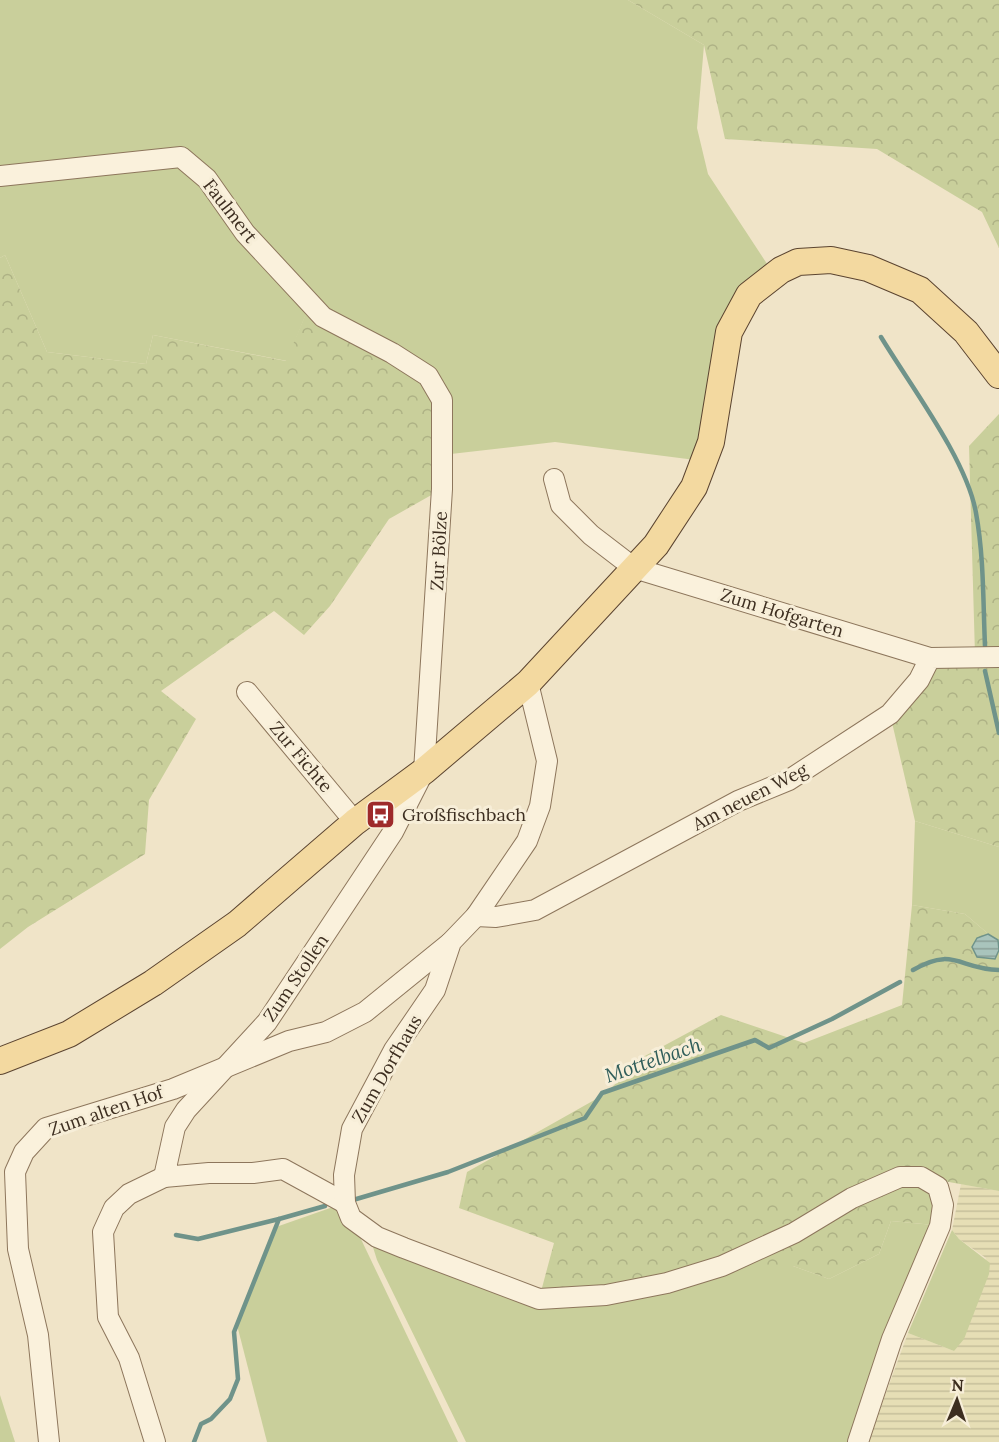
<svg xmlns="http://www.w3.org/2000/svg" width="999" height="1442" font-family="Lora,serif">
  <style>
    .farmland { fill: url(#farmland-rules) }
    .green { fill: #c9cf9b }
    .forest { fill: url(#forest-crowns) }
    .water { fill: url(#water-rules); stroke: #6f938a; stroke-width: 1.5 }
    .lines { fill: none; stroke-linecap: round; stroke-linejoin: round }
    .stream { stroke: #6f938a; stroke-width: 4.5 }
    .minor-casing { stroke: #8d765c; stroke-width: 22 }
    .major-casing { stroke: #5b4430; stroke-width: 28 }
    .minor { stroke: #faf1dc; stroke-width: 20 }
    .major { stroke: #f3d9a0; stroke-width: 26 }
    .labels { text-anchor: middle; stroke-width: 6; stroke-linejoin: round; paint-order: stroke }
    .street-label { font-size: 18px; fill: #3d2e20; stroke: #f7eed8 }
    .poi-label { font-size: 18px; fill: #3d2e20; stroke: #f7eed8; text-anchor: start }
    .water-label { font-size: 20px; font-style: italic; fill: #2f5d5a; stroke: #f7eed8 }
  </style>
  <defs>
    <pattern id="farmland-rules" width="6" height="5" patternUnits="userSpaceOnUse" patternTransform="scale(1.5)"><rect width="6" height="5" fill="#e6deb5"/><path d="M0 2.5h6" fill="none" stroke="#c6bf9b"/></pattern>
    <pattern id="forest-crowns" width="20" height="18" patternUnits="userSpaceOnUse" patternTransform="scale(1.5)"><rect width="20" height="18" fill="#c9cf9b"/><path d="M2 6a3 3 0 1 1 6 0M12 15a3 3 0 1 1 6 0" fill="none" stroke="#aeb285"/></pattern>
    <pattern id="water-rules" width="6" height="5" patternUnits="userSpaceOnUse" patternTransform="scale(1.5)"><rect width="6" height="5" fill="#a9c4bc"/><path d="M0 2.5h6" fill="none" stroke="#8ba098"/></pattern>
  </defs>
  <rect width="100%" height="100%" fill="#f0e4c8"/>
  <polygon class="farmland" points="961,1184 999,1191 999,1442 868,1442 908,1333 954,1351 986,1258 959,1239 952,1230"/>
  <g class="green">
    <polygon points="0,0 628,0 704,45 697,128 708,174 775,276 749,295 703,461 555,442 442,455 310,304 287,361 153,335 146,364 47,352 5,255 0,258"/>
    <polygon points="915,821 999,847 999,943 965,914 912,905"/>
    <polygon points="333,1207 342,1213 359,1235 458,1442 267,1442 237,1325 276,1227"/>
    <polygon points="891,1221 934,1225 855,1442 466,1442 377,1260 372,1244 502,1291 647,1297 746,1266 793,1266 829,1279 879,1254"/>
    <polygon points="952,1230 959,1239 990,1263 989,1274 964,1339 954,1351 908,1333"/>
    <polygon points="0,1395 15,1442 0,1442"/>
  </g>
  <g class="forest">
    <polygon points="628,0 999,0 999,248 982,212 877,149 725,139 704,45"/>
    <polygon points="5,255 47,352 146,364 153,335 286,361 310,304 392,353 442,400 442,489 389,519 330,606 304,635 274,611 161,691 196,719 149,800 145,854 28,927 0,949 0,258"/>
    <polygon points="999,414 999,847 915,821 890,714 930,658 975,655 969,446"/>
    <polygon points="912,905 965,914 999,943 999,1191 921,1177 722,1266 539,1299 554,1243 459,1208 467,1172 605,1094 643,1057 721,1015 804,1043 902,1005"/>
    <polygon points="905,1184 929,1189 935,1199 934,1225 891,1221 879,1254 829,1279 793,1266 746,1266 758,1252 854,1200"/>
  </g>
  <polygon class="water" points="988,934 998,940 999,950 995,959 977,957 972,947 977,938"/>
  <g class="lines">
    <g class="stream">
      <path d="M881,337c29,48 86,123 95,176 8,44 7,89 9,133"/>
      <polyline points="985,671 999,733"/>
      <path d="M913,970c41,-24 46,-1 86,0"/>
      <polyline points="353,1200 448,1172 585,1118 602,1093 755,1040 769,1048 832,1019 900,982"/>
      <polyline points="176,1235 198,1239 279,1219"/>
      <polyline points="194,1442 201,1424 211,1419 230,1399 238,1379 234,1332 279,1219 325,1206"/>
    </g>
    <defs>
      <g id="minor">
        <polyline points="0,176 181,157 207,179 245,233 323,317 392,353 428,376 442,400 442,489 424,771 393,832 267,1022 186,1110 175,1127 164,1177 209,1173 253,1173 283,1169 345,1203"/>
        <polyline points="554,479 561,505 591,535 634,568 930,658"/>
        <polyline points="528,683 547,761 540,806 527,841 476,916 451,942 435,990 394,1050 352,1129 344,1175 345,1203 351,1218 377,1237 404,1248 539,1299 606,1295 667,1283 722,1266 794,1233 852,1198 900,1177 921,1177 938,1187 943,1205 940,1226 892,1339 858,1442"/>
        <polyline points="247,692 355,822"/>
        <polyline points="476,916 496,917 535,910 738,801 789,780 890,714 919,680 930,658 999,657"/>
        <polyline points="49,1442 38,1335 18,1249 15,1172 24,1152 46,1128 173,1089 289,1041 326,1032 365,1012 450,943"/>
        <polyline points="155,1442 129,1358 108,1317 103,1232 114,1208 129,1194 164,1177"/>
      </g>
      <polyline id="major" points="0,1061 69,1034 153,983 237,924 355,822 424,771 528,683 656,545 694,487 711,442 729,332 749,295 781,270 798,262 831,260 868,268 920,290 966,332 999,375"/>
    </defs>
    <use href="#minor" class="minor-casing"/>
    <use href="#major" class="major-casing"/>
    <use href="#minor" class="minor"/>
    <use href="#major" class="major"/>
  </g>
  <defs>
    <symbol id="bus-square" viewBox="-11 -11 22 22"><rect x="-9" y="-9" width="18" height="18" rx="4" fill="#9e2a2b" stroke="#f7eed8"/><path d="M-5-6H5V4H4V6H2V4H-2V6H-4V4H-5ZM-3.5-4V0h7V-4ZM-3.5 1.2v1.5H-2V1.2ZM2 1.2v1.5H3.5V1.2Z" fill="#fff"/></symbol>
  </defs>
  <g fill-rule="evenodd">
    <use href="#bus-square" x="364" y="798" width="33" height="33"/>
  </g>
  <g class="labels">
    <g class="street-label">
      <text transform="translate(230 211) rotate(52)" y="6">Faulmert</text>
      <text transform="translate(439 551) rotate(-87)" y="6">Zur Bölze</text>
      <text transform="translate(782 613) rotate(17)" y="6">Zum Hofgarten</text>
      <text transform="translate(301 757) rotate(50)" y="6">Zur Fichte</text>
      <text transform="translate(750 797) rotate(-27)" y="6">Am neuen Weg</text>
      <text transform="translate(296 978) rotate(-56)" y="6">Zum Stollen</text>
      <text transform="translate(387 1069) rotate(-60)" y="6">Zum Dorfhaus</text>
      <text transform="translate(106 1111) rotate(-19)" y="6">Zum alten Hof</text>
    </g>
    <g class="poi-label">
      <text x="402" y="821">Großfischbach</text>
    </g>
    <g class="water-label">
      <text transform="translate(653 1060) rotate(-19)" y="7">Mottelbach</text>
    </g>
  </g>
  <g transform="translate(957 1400) rotate(2)" stroke="#f7eed8" stroke-width="4.5" paint-order="stroke">
  <path d="M0-4.5L10 22L0 15L-10 22Z" fill="#3d2e20"/>
  <text y="-9" font-size="16" font-weight="bold" text-anchor="middle" fill="#3d2e20">N</text>
  </g>
</svg>
